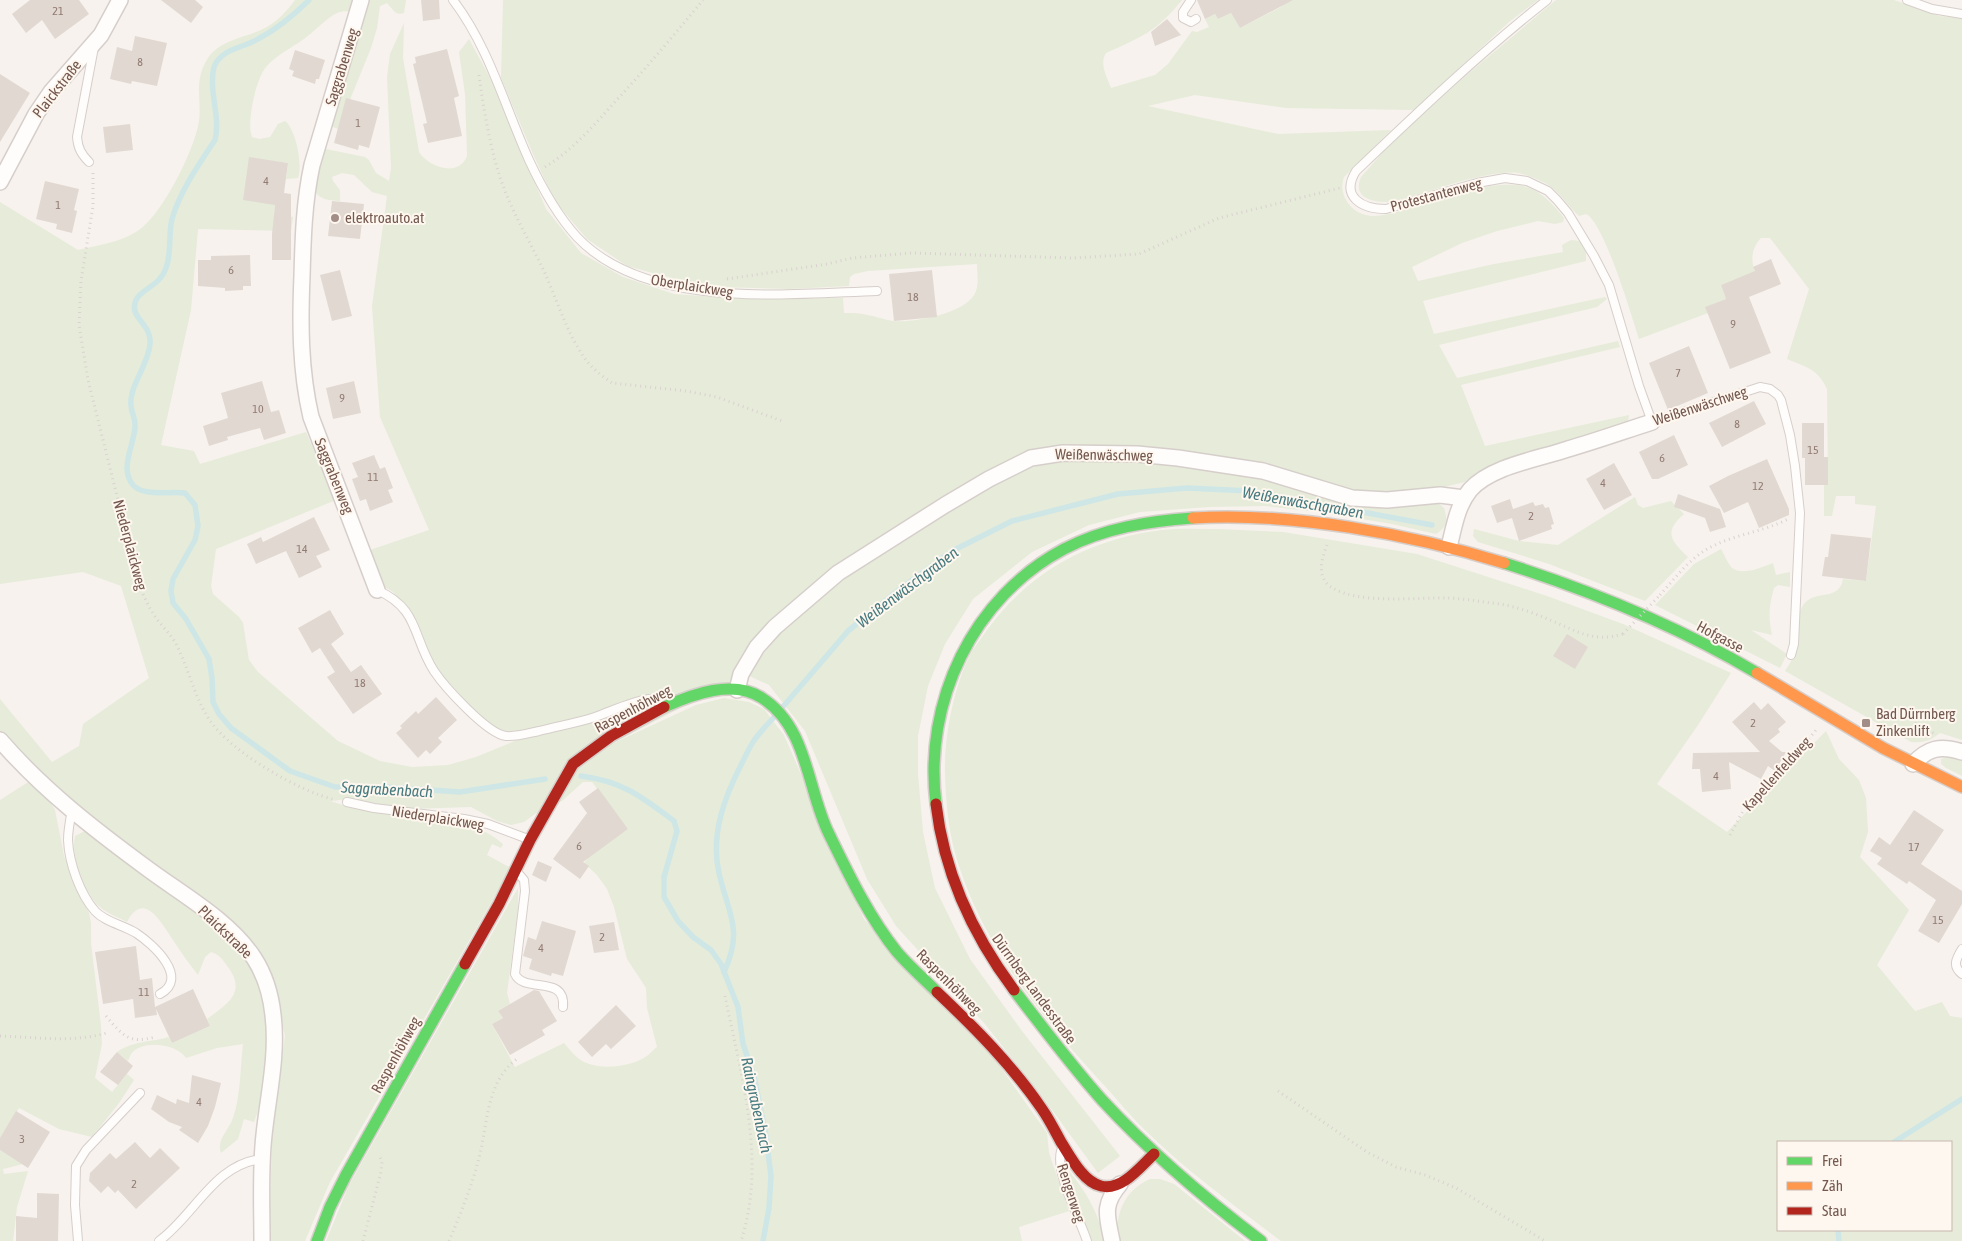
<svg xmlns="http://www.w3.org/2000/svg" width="1962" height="1241" font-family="'Asap Condensed',sans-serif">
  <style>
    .green { fill: #e6ecd9; fill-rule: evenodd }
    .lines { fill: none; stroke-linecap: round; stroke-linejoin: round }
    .stream { stroke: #cfe6e7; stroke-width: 5.5 }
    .building { fill: #e1d8d2 }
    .lane-casing { stroke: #d6ceca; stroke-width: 10 }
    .street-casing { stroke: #d6ceca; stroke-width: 18 }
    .fast-casing { stroke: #d6ceca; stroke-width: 14 }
    .slow-casing { stroke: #d6ceca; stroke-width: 14 }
    .jam-casing { stroke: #d6ceca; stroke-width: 14 }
    .path { stroke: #dad2cf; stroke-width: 3; stroke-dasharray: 1 4; stroke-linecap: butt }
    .lane { stroke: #fefdfc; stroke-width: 8 }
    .street { stroke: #fefdfc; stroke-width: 15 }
    .fast { stroke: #63d668; stroke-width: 11 }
    .slow { stroke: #ff974d; stroke-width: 11 }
    .jam { stroke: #b3261e; stroke-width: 11 }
    .path-bridge { stroke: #dad2cf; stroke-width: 3; stroke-dasharray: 1 4; stroke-linecap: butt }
    .poi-dot { fill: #a28e86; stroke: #fef7ef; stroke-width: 2 }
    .labels { text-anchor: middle; stroke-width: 4; stroke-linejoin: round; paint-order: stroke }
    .number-label { font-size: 12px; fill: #927b72 }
    .street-label { font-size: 15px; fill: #74584e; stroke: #fef7ef }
    .poi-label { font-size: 15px; fill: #74584e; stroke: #fef7ef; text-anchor: start }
    .water-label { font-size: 16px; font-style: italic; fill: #467a7f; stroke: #fef7ef }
  </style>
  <rect width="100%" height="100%" fill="#f7f2ed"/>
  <g class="green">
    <path d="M295,0h60l-3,12c-5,-1 -10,-1 -15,1 -10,5 -19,15 -28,22 -13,11 -31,18 -43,32 -10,11 -20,57 -14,70l7,2 11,-2 8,-13 7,-3c11,8 18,45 13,57l-12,1 2,-16 -38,-5 25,47 -1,10 19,2 -2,14 -93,-2 -7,81 -30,135 33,6 6,13 106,-32 30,68 -120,49 -5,37 2,8 26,23 4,6 6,37 9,12 80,69 42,20 32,6 36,-2 28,-8 41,-17 -2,-8 -16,-2 -20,-14 -42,-47 -8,-14 -15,-37 -21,-26 -13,-8 -10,-34 59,-20 -49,-113 -8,-111 15,-110 -15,-4 -18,-17 -12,-2 -10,4 1,4 7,9v11c-11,-1 -21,-1 -26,-11l7,-42 44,9 4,3 7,13 13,8 2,-13 -4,-91 3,-23 14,-31 -1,35 16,94c9,15 40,26 48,4l-2,-62 -6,-42 10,-13 20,37 57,133 35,44 42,24 51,17 70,5 99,-1 1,15c8,0 16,0 23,2 9,1 17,5 26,6 21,2 76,-8 83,-30 3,-8 1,-19 1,-27l-109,7 -14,3 -4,3 -1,9 -60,3 -72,-2 -42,-8 -48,-13 -40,-27 -33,-39 -21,-46 -32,-76 2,-78h679c-25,31 -40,37 -76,53 -7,11 1,24 5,35l44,-13 13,-11 24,-33 5,1 12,-5 -4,-8 10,-5 3,5 13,-6 9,15 41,-21 7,-7h250l-29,22 -95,88 -128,-2 -91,-13 -47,11 130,28 113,-4 -47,47c-7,19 9,39 29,39 12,0 23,-4 34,-7 32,-10 74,-27 108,-24 22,1 36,17 49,33l-1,4 -8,2 -17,-3 -41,10 -35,12 -50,24 6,14 76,-17 69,-12 -1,-7 9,-5 9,1 6,11v9l-163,40 11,33 171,-37 2,2 -10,8 -158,38 18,33 161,-37 2,6 -159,38 24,61 144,-31 -1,6 -146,50 -17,11 -21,5 -24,4 -61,3 -202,-44 -160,17 -157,95 -73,62 -32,44 -6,15 -122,63 89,-41 28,-7 25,4 15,7 20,26 80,184 130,139 53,75 2,20 20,58 -50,16 3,14h-696l23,-56 169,-297v23l-11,82 3,11 -12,7 5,7 -11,6 23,43 49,-24c6,7 12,15 20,19 16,8 43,5 58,-3 5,-2 10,-8 15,-12l-10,-39 -1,-20 -19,-29 -13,-52 -7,-18 -10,-14 -13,-12 18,-23 3,5 23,-16 -36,-47h-9l-21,19 -27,13 -11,8 -13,3 -14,-4 -26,-14 -62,2 -60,-10 -19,2c29,10 64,14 94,18 28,3 57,5 79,25l-2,4 -9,-4 -5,11 24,13 -181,314 -25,59h-36l3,-104 13,-101 -8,-39 -22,-50 -44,-40 -94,-67 -78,-66 -39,-42v-33l52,63 27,-16 4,-22 66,-46 -28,-92 -38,-14 -83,12v-382l78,48c20,-5 40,-7 58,-18 25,-14 59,-83 63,-111 3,-23 -6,-40 9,-63 13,-19 38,-20 57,-30 13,-7 22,-17 30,-28z"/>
    <path d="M366,0h40l-2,13c-9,3 -11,-4 -17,-10l-7,3 -3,22 -6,20 -33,81 -7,-3v-4l7,-30 18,-46z"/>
    <path d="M1556,0h338l45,16 23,2v722l-22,-7c-10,8 -17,10 -29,9l-126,-71c5,-8 10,-15 12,-25 2,-12 -1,-32 7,-42 12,-15 35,-2 39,-25l23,2 10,-75 -21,-2v-8h-19l-4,20h-8v-31l4,-1 -1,-95c-9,-20 -21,-22 -40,-30l22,-70 -39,-51h-9c-9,9 -11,21 -6,34l-34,13 5,14 -20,8 2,6 -69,26c-7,-22 -35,-117 -53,-125l-7,2c-10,-9 -18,-22 -29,-30 -9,-6 -22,-11 -32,-13 -30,-4 -92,20 -123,29 -17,1 -44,-1 -34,-25l30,-34 72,-65z"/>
    <path d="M1081,459l56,1 83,8 63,14 154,20 7,6c4,12 3,19 -8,26l-44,-10 -66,-11 -61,-7 -56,1 -69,5 -51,13 -57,27 -59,47 -28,45 -17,42 -10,50v38l5,58 12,56 35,71 52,72 98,125 -22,17 -54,-74 -59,-75 -89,-98 -29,-47 -62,-148 -36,-46 -22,-10 29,-37 47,-43 62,-46 127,-75 39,-13z"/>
    <path d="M1635,497l3,8 5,3 28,-7 13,13c-21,18 -13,27 4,43l-43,44 -96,-37 -71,-22 -5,-6 1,-7 45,12 39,4z"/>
    <path d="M1218,529l65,3 134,22 130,42 76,28 108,49 -33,52 -41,59 70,48 99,-101 13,28 20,21 7,18 2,34 -8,25 49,53 -32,55 38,46 27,-9 8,14 12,2v223h-681c-46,-35 -93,-69 -134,-109 -16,-15 -30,-33 -45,-49 -57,-62 -115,-132 -142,-214 -11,-31 -14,-63 -15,-95 -1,-37 9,-90 27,-123 5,-7 10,-14 15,-21 43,-59 103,-91 175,-100 18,-2 38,-1 56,-1zM1778,1142h173v88h-173z"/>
    <path d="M1721,549c3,5 6,13 10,18 10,10 31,0 42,-4l3,12 14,-3v15l-12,-2 -4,3c-5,17 -6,29 -2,47l-21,-5 36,24 -7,14 -125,-63 39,-41z"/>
    <polygon points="1948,757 1962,761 1962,776 1946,768 1941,764 1941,759"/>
    <polygon points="30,781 47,797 55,810 64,856 89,913 91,923 91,943 101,1026 102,1044 95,1078 112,1092 127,1074 134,1080 119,1103 92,1137 59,1129 19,1108 0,1138 0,800"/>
    <path d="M85,831h4c10,9 19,18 29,25 41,31 104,64 131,108 18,29 22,66 17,99 -3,20 -4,40 -12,59l-10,-3 -6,20 -17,14c-5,-13 8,-23 12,-35 8,-23 7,-50 10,-74l-26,4 -31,10c-9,-14 -44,-19 -55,-4 -1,2 -2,5 -3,7l-11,-9c15,-11 35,-10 52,-15l3,6 38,-17 -3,-7c20,-15 40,-26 21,-52 -5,-7 -9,-13 -17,-15l-6,5 -7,18c-9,-11 -17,-23 -25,-35 -11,-16 -29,-51 -46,-18 -9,-5 -19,-8 -27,-15 -15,-13 -30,-51 -25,-71z"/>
    <polygon points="0,1150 23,1164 3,1169 4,1174 28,1171 17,1207 13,1241 0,1241"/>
    <path d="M1067,1169c21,24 29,42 39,72h-14l-23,-59z"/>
    <path d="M1150,1179h10l14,5 71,57h-127c-4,-27 7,-51 32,-62z"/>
  </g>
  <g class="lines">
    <g class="stream">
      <path d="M309,0c-15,15 -32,29 -51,39 -10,6 -22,8 -32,14 -6,4 -10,8 -12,14 -6,24 7,49 1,73 -16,24 -35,51 -43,79 -4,16 0,33 -6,49 -6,18 -25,21 -30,32 -8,18 16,23 14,44 -1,15 -12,31 -17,46 -1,4 -3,10 -2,15 0,7 5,14 4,22 -1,18 -16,42 -2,58 11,12 37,6 52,8l10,12 3,21 -3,14 -22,39 -2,12 2,12 13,16 23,40 3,19 1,24 6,12 12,14 59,43 45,16h51l74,5 85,-13"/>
      <polyline points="781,709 848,631 900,589 952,551 1012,521 1118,494 1187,488 1250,491 1432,525"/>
      <path d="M581,776c41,5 61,21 93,45l3,10 -13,46v20l14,24 15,16 18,13 10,14 17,43 5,37 11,32 12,60 5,40 -2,32 -6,33"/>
      <path d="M724,972c20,-43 4,-58 -5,-99 -9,-39 6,-77 23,-110 4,-8 8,-17 13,-24 6,-8 13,-15 20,-23"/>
      <polyline points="1894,1142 1962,1099"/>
      <polyline points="1838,1230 1839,1241"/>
    </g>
  </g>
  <g class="building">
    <polygon points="30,0 79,0 89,14 55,39 42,20 26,33 12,14"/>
    <polygon points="161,0 195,0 203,7 191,23"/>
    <polygon points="421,0 439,0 440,19 423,21"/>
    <polygon points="1197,0 1293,0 1240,28 1231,13 1218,19 1215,14 1205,19"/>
    <polygon points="1167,19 1181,35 1155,46 1151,32"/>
    <polygon points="135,36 167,43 157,86 132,81 131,84 110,79 117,47 132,51"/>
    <polygon points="447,49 459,96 454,98 462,136 428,143 423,124 427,123 413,64 416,63 415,57"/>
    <polygon points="295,50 325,60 319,79 316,79 315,84 292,76 294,71 289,69"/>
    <polygon points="0,74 30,93 0,142"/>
    <polygon points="346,98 380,107 369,148 359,145 358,150 334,143"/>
    <polygon points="130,124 133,150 106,153 103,127"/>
    <polygon points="249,157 288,163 284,193 291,194 291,260 272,260 272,234 275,205 243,200"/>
    <polygon points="45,181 79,189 74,210 77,211 72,233 56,229 57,224 36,219"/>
    <polygon points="332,201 364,204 360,239 328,236"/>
    <polygon points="250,255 251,286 243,286 243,290 225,291 225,288 198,286 198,260 211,260 211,256"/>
    <polygon points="1771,259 1781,284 1749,297 1771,353 1730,369 1705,307 1726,299 1721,285 1755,271 1753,267"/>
    <polygon points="340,270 352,316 332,321 320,275"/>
    <polygon points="932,270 937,317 894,321 889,274"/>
    <polygon points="1689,346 1708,393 1668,410 1649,363"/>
    <polygon points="262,381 271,412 279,410 286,433 264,440 260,428 227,437 228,440 209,446 203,426 228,418 221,393"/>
    <polygon points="354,381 361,413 333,419 326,388"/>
    <polygon points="1754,401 1766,424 1722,447 1709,423"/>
    <polygon points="1802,423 1824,423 1824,457 1828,457 1828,485 1805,485 1805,458 1802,458"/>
    <polygon points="1674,435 1688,465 1658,479 1652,479 1639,452"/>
    <polygon points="374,455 380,469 385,467 393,488 388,490 393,502 370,511 366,499 360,501 352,479 358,477 352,463"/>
    <polygon points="1767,459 1789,509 1789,515 1759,528 1748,502 1724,513 1709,486 1728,476"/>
    <polygon points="1614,463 1632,495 1604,510 1586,479"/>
    <polygon points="1678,494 1720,509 1726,527 1710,532 1705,518 1674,507"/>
    <polygon points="1510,499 1513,509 1533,502 1535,506 1543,504 1545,508 1549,507 1554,524 1551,525 1552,529 1519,541 1512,518 1497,523 1491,506"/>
    <polygon points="314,517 330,550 316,556 322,567 299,578 286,551 256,564 247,544 261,537 263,542"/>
    <polygon points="1831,534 1871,538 1866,581 1822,576 1825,557 1828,557"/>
    <polygon points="330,610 344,634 331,644 351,672 361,665 382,694 353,714 327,677 335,672 320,648 312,653 298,628"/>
    <polygon points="1567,634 1588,647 1575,669 1553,656"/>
    <polygon points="436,697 457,720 438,738 442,742 430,754 426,750 418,758 396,733 402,728 400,726 416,711 418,714"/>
    <polygon points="1754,702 1761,710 1768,703 1786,722 1778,729 1780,732 1769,741 1782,752 1786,752 1775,771 1768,766 1761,779 1729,762 1731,789 1702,792 1700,769 1692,769 1693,753 1760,752 1732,722"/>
    <polygon points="598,788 628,829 583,862 589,866 580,879 553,859 587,813 579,802"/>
    <polygon points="1914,810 1944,830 1921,864 1962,891 1962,904 1939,943 1918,931 1936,900 1909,881 1907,884 1877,864 1882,858 1870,851 1879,837 1890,845"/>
    <polygon points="538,861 552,867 546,882 532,875"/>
    <polygon points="542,921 576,931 563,976 552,973 551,976 529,969 532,959 523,956 528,937 536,940"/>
    <polygon points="614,922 619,950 594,953 589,926"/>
    <polygon points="136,946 140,980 152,978 155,1007 193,989 210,1026 172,1043 156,1009 157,1015 135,1018 133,999 103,1004 95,952"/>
    <polygon points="534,990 539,991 557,1021 542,1030 545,1035 510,1055 492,1024 503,1018 498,1011"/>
    <polygon points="616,1005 636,1026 611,1049 606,1044 592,1057 578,1042"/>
    <polygon points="117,1052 133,1066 118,1085 100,1072"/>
    <polygon points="192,1075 221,1083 215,1107 208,1126 198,1143 179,1130 182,1127 169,1122 151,1109 157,1095 176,1104 177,1099 189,1103"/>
    <polygon points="16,1111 50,1132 28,1168 0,1150 0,1138"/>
    <polygon points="135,1142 150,1158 160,1148 180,1168 136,1209 118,1190 115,1193 108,1186 101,1193 89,1181 90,1173 110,1153 116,1159"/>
    <polygon points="37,1193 59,1194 58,1241 16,1241 16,1216 37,1218"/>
  </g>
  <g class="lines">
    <defs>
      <g id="lane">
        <path d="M453,0c36,47 52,107 76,160 13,28 27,54 48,77 69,73 209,57 300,54"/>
        <polyline points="1191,0 1183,12 1183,18 1191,22 1196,19"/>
        <path d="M1547,0c-67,53 -129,112 -191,171 -16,26 6,38 30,38l91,-26 28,-5 22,3 21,10 9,9 11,13 26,43 15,29 30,101 13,36 108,-35 10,2 8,6 3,5 9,35 5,31 5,47 -6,131 -3,11"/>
        <polyline points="1907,0 1932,9 1962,14"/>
        <path d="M89,162c-8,-8 -11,-14 -12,-25l17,-90"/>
        <path d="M377,590c43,19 35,47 57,81 10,15 53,63 72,65 11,1 23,-3 33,-5 19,-5 38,-8 56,-14 17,-6 35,-15 54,-18l9,1 4,5"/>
        <polyline points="347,802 374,808 464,819 488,824 528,839"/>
        <path d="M72,810c-2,10 -4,20 -4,30 1,23 12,54 27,71 10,11 28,14 41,22 17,11 54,45 24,61"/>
        <path d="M518,873l6,7 1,11 -10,83c9,20 51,0 48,33"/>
        <path d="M1962,949c-6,10 -10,17 0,25"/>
        <path d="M1061,1151c-6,22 18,66 26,90"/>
        <polyline points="78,1241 75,1205 76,1166 86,1150 140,1093"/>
        <path d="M159,1241c35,-25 56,-78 103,-82"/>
      </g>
      <g id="street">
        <path d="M361,0l-49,165c-8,37 -9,73 -10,111 -2,47 -2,94 9,141l66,173"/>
        <polyline points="0,182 36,114 51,92 101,35 120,0"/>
        <path d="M1449,547c5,-20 8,-41 21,-57 21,-24 69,-31 98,-41 28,-8 56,-18 84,-27"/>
        <polyline points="737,690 741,674 757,647 775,627 838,573 945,505 989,479 1031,458 1063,453 1137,454 1178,458 1263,471 1352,498 1387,500 1440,495 1464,498"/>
        <path d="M0,740c43,50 95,90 148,129 35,26 82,52 106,89 11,17 17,38 19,57 5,40 -5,81 -9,120 -4,35 -2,71 -2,106"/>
        <path d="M1913,764c15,-16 27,-19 49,-12"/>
        <path d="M1112,1241c-5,-25 -10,-36 8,-57"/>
      </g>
      <g id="fast">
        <path d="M1504,563c88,28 174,63 253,110"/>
        <path d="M664,707c29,-13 69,-28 98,-9 46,29 45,92 67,136 20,41 40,83 68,118 12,14 27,27 40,40"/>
        <path d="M936,804c-13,-102 37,-207 128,-255 40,-21 85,-28 129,-31"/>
        <path d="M1014,990c29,38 57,75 88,110 48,52 102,98 159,141"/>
        <polyline points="317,1241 330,1207 346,1175 465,964"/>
      </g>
      <g id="slow">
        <path d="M1193,518c99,-6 217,16 311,45"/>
        <polyline points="1757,673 1883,748 1962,787"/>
      </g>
      <g id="jam">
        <path d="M936,804c8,69 37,131 78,186"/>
        <polyline points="465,964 499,904 530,840 573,764 611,736 664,707"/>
        <path d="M937,992c38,36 75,73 105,117 7,10 13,22 19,33 9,14 22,40 40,44 21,5 39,-19 53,-32"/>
      </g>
    </defs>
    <use href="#lane" class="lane-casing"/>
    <use href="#street" class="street-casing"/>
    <use href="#fast" class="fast-casing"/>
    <use href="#slow" class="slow-casing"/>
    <use href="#jam" class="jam-casing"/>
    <g class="path">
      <path d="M479,75c4,30 9,60 17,89 10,38 31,72 48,107 13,29 23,63 42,89 7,9 17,17 26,23l74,8 31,6 65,24"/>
      <path d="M545,167c26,-16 47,-39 67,-62 32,-34 62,-70 91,-105"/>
      <path d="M93,173v33l-12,75 -2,44 9,55 52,208c5,10 9,20 16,30 6,8 14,16 19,24 14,26 19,56 36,80 22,31 89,70 125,78"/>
      <polyline points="727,279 827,264 852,258 912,253 1073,258 1139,254 1219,218 1340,188"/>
      <path d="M1327,545c-5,13 -11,32 4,42 27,18 86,10 119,11 17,1 33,4 50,6 17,3 34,9 50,16 27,11 43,23 73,14"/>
      <path d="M1660,595c16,-18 32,-40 55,-50 23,-11 50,-14 73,-26"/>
      <polyline points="1915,723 1935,734"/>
      <polyline points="1730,835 1743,811 1786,767 1816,730"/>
      <path d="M725,996c16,80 42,165 16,245"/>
      <path d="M106,1016c17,20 23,28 49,21"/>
      <path d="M0,1036c36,1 71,7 107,-3"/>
      <polyline points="1278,1091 1367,1152 1396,1167 1425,1175 1456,1188 1545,1241"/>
      <polyline points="363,1241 381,1172 382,1162 380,1157"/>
      <path d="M449,1241c12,-28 24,-58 31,-87 8,-34 7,-73 37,-95"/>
    </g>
    <use href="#lane" class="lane"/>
    <use href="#street" class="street"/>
    <use href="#fast" class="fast"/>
    <use href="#slow" class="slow"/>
    <use href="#jam" class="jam"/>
    <polyline class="path-bridge" points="1623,634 1660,595"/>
  </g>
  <g class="poi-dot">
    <circle cx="335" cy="218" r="5"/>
    <rect x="1861" y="718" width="10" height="10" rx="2.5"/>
  </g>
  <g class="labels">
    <g class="number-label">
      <text x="58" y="15">21</text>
      <text x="140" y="66">8</text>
      <text x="358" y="127">1</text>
      <text x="266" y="185">4</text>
      <text x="58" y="209">1</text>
      <text x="231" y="274">6</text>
      <text x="913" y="301">18</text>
      <text x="1733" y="328">9</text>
      <text x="1678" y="377">7</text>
      <text x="342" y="402">9</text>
      <text x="258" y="413">10</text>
      <text x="1737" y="428">8</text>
      <text x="1813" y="454">15</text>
      <text x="1662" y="462">6</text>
      <text x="373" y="481">11</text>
      <text x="1603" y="487">4</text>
      <text x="1758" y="490">12</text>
      <text x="1531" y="520">2</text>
      <text x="302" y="553">14</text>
      <text x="360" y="687">18</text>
      <text x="1753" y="727">2</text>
      <text x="1716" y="780">4</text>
      <text x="579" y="850">6</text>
      <text x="1914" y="851">17</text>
      <text x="1938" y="924">15</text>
      <text x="602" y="941">2</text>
      <text x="541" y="952">4</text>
      <text x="144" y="996">11</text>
      <text x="199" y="1106">4</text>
      <text x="22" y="1143">3</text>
      <text x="134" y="1188">2</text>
    </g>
    <g class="street-label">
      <text transform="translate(342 67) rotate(-73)" y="5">Saggrabenweg</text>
      <text transform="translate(57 89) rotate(-52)" y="5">Plaickstraße</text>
      <text transform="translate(1436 195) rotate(-15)" y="5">Protestantenweg</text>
      <text transform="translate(692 286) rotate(9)" y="5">Oberplaickweg</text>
      <text transform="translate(1700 406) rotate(-18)" y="5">Weißenwäschweg</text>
      <text transform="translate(1104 455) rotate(1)" y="5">Weißenwäschweg</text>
      <text transform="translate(334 476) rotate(68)" y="5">Saggrabenweg</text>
      <text transform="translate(130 545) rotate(75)" y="5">Niederplaickweg</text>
      <text transform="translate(1720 637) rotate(28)" y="5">Hofgasse</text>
      <text transform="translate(633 709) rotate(-28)" y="5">Raspenhöhweg</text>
      <text transform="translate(1777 774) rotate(-48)" y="5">Kapellenfeldweg</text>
      <text transform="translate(438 818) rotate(9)" y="5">Niederplaickweg</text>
      <text transform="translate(225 932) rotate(44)" y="5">Plaickstraße</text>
      <text transform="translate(949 982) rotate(45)" y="5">Raspenhöhweg</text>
      <text transform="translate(1034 989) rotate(54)" y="5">Dürrnberg Landesstraße</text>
      <text transform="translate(396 1055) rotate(-61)" y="5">Raspenhöhweg</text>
      <text transform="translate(1071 1193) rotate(72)" y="5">Rengerweg</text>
    </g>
    <g class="poi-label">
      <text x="345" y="223">elektroauto.at</text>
      <text x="1876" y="719">Bad Dürrnberg<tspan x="1876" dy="17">Zinkenlift</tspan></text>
    </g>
    <g class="water-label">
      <text transform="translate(1303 502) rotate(10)" y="6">Weißenwäschgraben</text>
      <text transform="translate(907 587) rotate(-37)" y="6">Weißenwäschgraben</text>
      <text transform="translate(387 789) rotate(3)" y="6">Saggrabenbach</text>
      <text transform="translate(757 1105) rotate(78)" y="6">Raingrabenbach</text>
    </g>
  </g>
  <rect x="1777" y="1141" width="175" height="90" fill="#fef7ef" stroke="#c7b7af"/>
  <rect x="1787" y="1157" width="25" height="8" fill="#63d668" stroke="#c7b7af"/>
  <text x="1822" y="1166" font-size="15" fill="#74584e">Frei</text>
  <rect x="1787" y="1182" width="25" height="8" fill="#ff974d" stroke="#c7b7af"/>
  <text x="1822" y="1191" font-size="15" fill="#74584e">Zäh</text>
  <rect x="1787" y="1207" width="25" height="8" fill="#b3261e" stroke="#c7b7af"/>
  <text x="1822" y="1216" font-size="15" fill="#74584e">Stau</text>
</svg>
